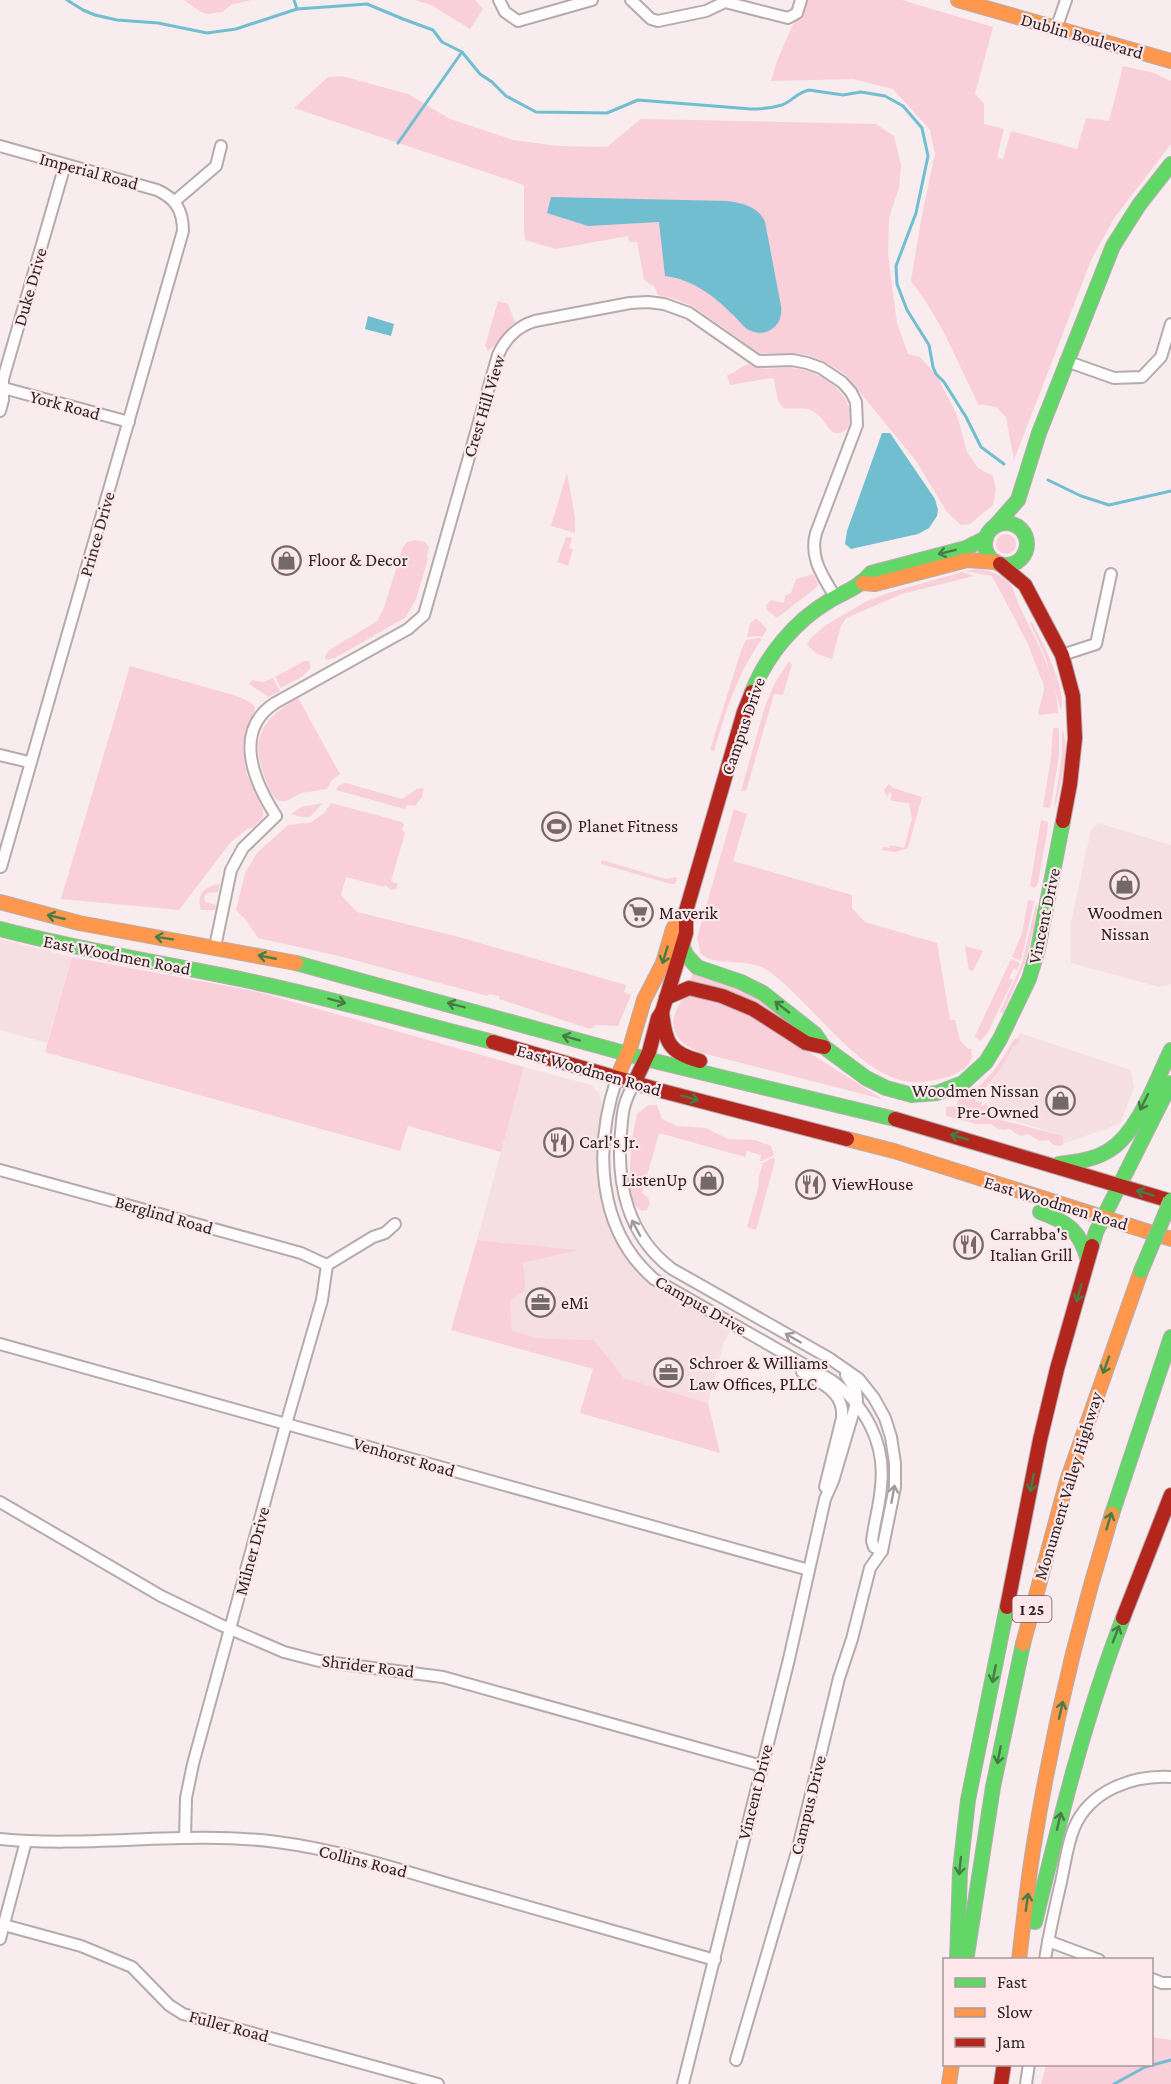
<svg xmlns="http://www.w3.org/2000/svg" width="1171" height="2084" font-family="'Crimson Pro',serif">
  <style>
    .built { fill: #f6dfe3 }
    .green { fill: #f9d0d9 }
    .water { fill: #70bed0 }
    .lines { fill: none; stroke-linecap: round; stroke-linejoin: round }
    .stream { stroke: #70bed0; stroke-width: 3 }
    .street-casing { stroke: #b5abad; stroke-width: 14 }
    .fast-casing { stroke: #b5abad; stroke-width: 16 }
    .slow-casing { stroke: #b5abad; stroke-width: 16 }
    .jam-casing { stroke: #b5abad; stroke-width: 16 }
    .street { stroke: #fefcfc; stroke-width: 10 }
    .fast { stroke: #63d668; stroke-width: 14 }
    .slow { stroke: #ff974d; stroke-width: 14 }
    .jam { stroke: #b3261e; stroke-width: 14 }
    .fast-bridge-casing { stroke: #b5abad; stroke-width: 16; stroke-linecap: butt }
    .fast-bridge { stroke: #63d668; stroke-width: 14 }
    .oneway { stroke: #477c46 }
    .oneway2 { stroke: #9f9a9b }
    .labels { text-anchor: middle; stroke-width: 4.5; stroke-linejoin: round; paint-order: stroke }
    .shield { fill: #fde7eb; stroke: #6a5e60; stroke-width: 1.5 }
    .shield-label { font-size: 16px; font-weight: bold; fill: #2b2325 }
    .street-label { font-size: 18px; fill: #2b2325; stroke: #fde7eb }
    .poi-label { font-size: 18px; fill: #2b2325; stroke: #fde7eb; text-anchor: start }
  </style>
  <rect width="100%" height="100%" fill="#f8ecee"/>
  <g class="built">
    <polygon points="1098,823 1171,845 1171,984 1159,987 1071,963 1071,922 1091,830"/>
    <polygon points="0,939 72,957 47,1043 0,1030"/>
    <polygon points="1020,1033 1131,1070 1134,1088 1120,1124 1062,1144 1055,1133 988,1113 992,1082"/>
    <polygon points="524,1067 591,1085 599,1093 602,1102 599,1190 611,1233 634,1267 650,1283 731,1330 724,1342 708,1403 624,1378 593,1340 539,1338 512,1331 510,1301 526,1289 523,1263 576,1250 477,1240"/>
  </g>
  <g class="green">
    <polygon points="184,0 251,0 231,5 222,12 207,14 199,11"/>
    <polygon points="414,0 475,0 483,9 470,29 431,5"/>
    <path d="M806,0h96l91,27 -18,67 9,10v20l20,5 -7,28 6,2 8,-28 66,18 9,-31 23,3 14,-55 31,7 17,8v63l-56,73 -23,41 -78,202 -8,-43 -10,-10 -18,-3c-20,-42 -38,-86 -67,-123l10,-61 14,-66 -5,-24 -37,-41 -40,-10 -82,2 6,-20 17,-39 8,-6z"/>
    <polygon points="342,76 408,94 450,119 513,140 558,146 607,147 641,119 876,124 894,136 901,165 899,188 889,218 888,255 897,323 908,354 920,357 937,376 957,415 967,452 978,468 993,476 996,490 993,505 970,524 961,525 947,512 916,461 846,375 829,364 808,355 759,353 694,307 676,299 658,295 654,286 644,280 637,242 629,242 628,236 556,249 525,240 524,229 524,185 294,108 328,77"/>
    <path d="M498,301l10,3 7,18c-9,7 -20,26 -28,29v-3l-2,-2z"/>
    <path d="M749,364c15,8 26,3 42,4 25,2 53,17 59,43l-2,3h2l-1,13c-21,18 -19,-8 -37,-16 -10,-5 -19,-1 -29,-3l-5,-7 -4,-21 -2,-2 -42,7 -3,-10c9,-2 13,-9 22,-11z"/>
    <polygon points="567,473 575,517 575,533 551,526"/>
    <circle cx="1006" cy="544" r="10"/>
    <polygon points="566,537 572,538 569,548 573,549 568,566 557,562"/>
    <polygon points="415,540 425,542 429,547 427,556 428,559 416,599 406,617 335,658 326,660 325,657 328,651 379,620 378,619 384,608 402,549 407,542"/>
    <path d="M977,569c13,1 24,6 33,15 6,8 6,17 11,25 14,29 38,72 37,104l-19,2 -1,-2 6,-22v-5l-16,-42 -36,-68 -28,-5z"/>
    <polygon points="962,572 974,576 902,594 846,618 841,626 832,659 817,654 807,645 811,638 826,625 867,601 888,593"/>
    <polygon points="813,574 818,583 817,587 777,618 767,610 766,606 771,600 784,603 785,596 791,593 796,579"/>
    <polygon points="755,619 757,619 767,629 762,637 760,636 747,637 750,624"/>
    <path d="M1032,622c10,20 35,66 29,88l-16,-54 -15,-33z"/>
    <path d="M759,638l3,1c-25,35 -36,72 -48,112l-4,-1 31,-99 5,-11z"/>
    <polygon points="304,661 309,661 311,668 303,676 281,688 275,677"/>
    <polygon points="789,661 792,664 783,695 774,694 747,788 745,791 741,791 765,706 775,683"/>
    <polygon points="130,666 237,696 250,702 255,707 254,712 245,733 243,749 247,775 263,810 263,817 254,827 247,829 230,843 179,910 61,899"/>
    <polygon points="273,678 280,691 268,697 249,684 252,680 264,682"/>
    <path d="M298,698l42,76 -8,6 -5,9 -26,4 -15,8h-7c-8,-5 -11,-14 -14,-23 -16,-40 -2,-60 33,-80z"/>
    <polygon points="1053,728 1059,728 1059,756 1051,804 1050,808 1043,807 1051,757"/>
    <path d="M1062,730c9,16 -2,53 -5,71l-3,6 8,-52z"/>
    <polygon points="346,783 402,799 417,789 424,788 422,797 415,806 407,805 405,809 336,790 339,785"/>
    <polygon points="889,784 893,788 922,797 908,848 895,852 882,850 884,847 889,848 891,845 904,848 912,819 909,803 892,801 890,799 892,794 889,793 887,797 884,790"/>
    <polygon points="323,803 310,817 301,817 291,814 301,807"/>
    <polygon points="331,803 402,822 404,825 402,830 405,833 391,881 398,884 396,889 391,890 385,885 384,887 346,877 341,895 357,912 459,937 626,985 624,992 631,995 618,1026 596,1025 590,1029 499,999 499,996 489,994 488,996 339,956 258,938 245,919 236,910 245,873 257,853 288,825 312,822 324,813"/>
    <path d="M734,809l13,5 -14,47 119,34v13l13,14 72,21 13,77h5l5,20 8,9h4l-1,7 2,-2c-2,12 -14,20 -26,23 -11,3 -24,6 -36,5 -53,-5 -102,-84 -144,-112 -20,-13 -51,-3 -66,-16l-4,-16z"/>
    <polygon points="1041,820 1048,822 1048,827 1038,883 1035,888 1030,886"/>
    <polygon points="602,860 666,879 677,877 675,884 671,884 601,864"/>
    <path d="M220,884l-2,8 -11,1 -3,4 2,5 10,3 -1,5h-14c-5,-16 3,-24 19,-26z"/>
    <polygon points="1028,900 1034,901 1033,906 1021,961 1012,957 1022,933"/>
    <polygon points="1036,904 1038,910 1026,960 1003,1013 1000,1012 1022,963"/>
    <polygon points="965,946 983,951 973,971 969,970"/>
    <polygon points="72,957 258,992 524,1067 501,1152 408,1126 400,1151 45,1052"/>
    <polygon points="1011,959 1020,963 1017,970 1014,968 1009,978 1013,980 987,1034 980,1041 975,1036"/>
    <polygon points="693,970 735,984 786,1017 782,1022 690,983"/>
    <path d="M685,994l53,13 144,92 -180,-46c-19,-6 -35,-20 -26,-42 2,-6 6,-11 9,-17z"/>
    <path d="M1020,1038l-1,5 -6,4 -11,20 -27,34 7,1 -1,5 6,-4 1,12 2,2 73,19v9l-4,1 -7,-2 -3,-4 -9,1 -12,-7 -6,2 -7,-3 -5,-4 -7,1 -6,-2 -6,-4h-15l-30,-8v-9l10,-1 2,-6c27,-14 42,-35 56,-61z"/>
    <path d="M648,1105h9l5,14 15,7 29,2 22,11 27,1 16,6 3,9 -12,6h-2l1,-6 -14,-4 -2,6 -86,-24 -17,60 6,5 2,5 -3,7 -5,1c-2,-2 -5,-3 -7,-6 -10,-16 -3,-73 2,-91z"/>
    <polygon points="774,1157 775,1161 756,1230 747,1227 758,1188 759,1176 763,1163"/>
    <polygon points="477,1240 578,1250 523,1263 526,1290 510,1301 512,1331 539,1338 594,1340 624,1378 708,1403 720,1453 580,1413 593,1369 451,1330"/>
    <polygon points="1152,2037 1171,2040 1171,2084 1041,2084 1046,2065 1152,2064"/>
  </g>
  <g class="water">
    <path d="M551,197l177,4c14,2 31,6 37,21l16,84c3,19 -14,33 -32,24 -6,-3 -11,-11 -17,-16 -18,-18 -40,-35 -67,-38l-6,-54 -71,4 -41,-13z"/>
    <polygon points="368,316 394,324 391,336 365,329"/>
    <polygon points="882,433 890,433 935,499 938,510 937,516 929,528 918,534 851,549 845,544 847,531"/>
  </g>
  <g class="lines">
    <g class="stream">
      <path d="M67,0l16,10 12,5 22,5 41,3 49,10 29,-4 61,-20 70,-5 36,15 30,11 9,12 20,10 18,22 12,8 14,14 30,16 71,1 31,-13 113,9c10,0 21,-1 31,-4 10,-4 16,-13 27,-15l34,5 18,-3 24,4 18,10 19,22 6,28 -12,57 -20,53 1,18 10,26 22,35 4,22 3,7 8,8 22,35 15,30 23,17"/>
      <polyline points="294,0 297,9"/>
      <polyline points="398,143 462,52"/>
      <polyline points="1048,480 1081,496 1109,505 1171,491"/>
      <polyline points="1114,2084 1145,2067 1171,2060"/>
    </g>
    <defs>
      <g id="street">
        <polyline points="499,0 505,12 518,21 592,0"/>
        <polyline points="631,0 651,19 658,21 706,11 725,2 788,18 797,13 801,0"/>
        <polyline points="1056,29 1066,0"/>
        <path d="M0,146l157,44c18,8 26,20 26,41l-182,636"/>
        <polyline points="175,201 216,166 221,146"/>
        <polyline points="1066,361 1114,378 1142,377 1161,357 1171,324"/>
        <polyline points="0,387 129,422"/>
        <polyline points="0,411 3,400 3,379 65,165"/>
        <polyline points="1062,655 1096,644 1111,574"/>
        <polyline points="0,755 29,762"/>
        <path d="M215,947l16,-77 12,-22 33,-32c-22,-34 -44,-85 -1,-113l133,-74 16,-14 74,-260c7,-16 20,-29 37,-34l95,-18 18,-1 16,2 25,9 69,48 34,-1 15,3 14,5 21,14 9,10 5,10 1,23 -41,108c-7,25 7,43 19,64"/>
        <path d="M617,1078c-23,68 -21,151 37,201l177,101c34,25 55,63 50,106 -1,18 -7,37 -9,55l2,6 8,4"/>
        <path d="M634,1083c-3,6 -7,14 -9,21 -3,9 -3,19 -4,28 -5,52 7,104 51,137l157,89 30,21 15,19 11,20 6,19 4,26v24l-13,64 -12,17 -18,71 -13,39 -42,174 -61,208"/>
        <polyline points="0,1170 301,1253 327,1265"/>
        <polyline points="327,1265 373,1237 385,1233 395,1224"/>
        <polyline points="0,1344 809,1570"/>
        <path d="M802,1372c19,11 43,20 40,46l-17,69"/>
        <polyline points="0,1502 161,1596 221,1625 284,1652 319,1661 443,1677 762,1766"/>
        <polyline points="185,1838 186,1798 193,1764 286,1424 322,1300 327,1265"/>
        <path d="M0,1839c92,9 185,-9 277,3 63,8 127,29 189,47 83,24 166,47 249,71"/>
        <polyline points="4,1925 81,1946 132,1967 169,2005 183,2014 438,2084"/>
        <polyline points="0,1939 26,1841"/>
        <polyline points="1048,1941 1099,1960"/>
        <path d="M1045,1960c4,-27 10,-52 16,-78 4,-18 6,-37 13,-54 16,-38 59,-53 97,-51"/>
        <polyline points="1152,1979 1162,1983 1171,1983"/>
        <polyline points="683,2084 789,1659 825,1499 833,1481 857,1400 856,1391 846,1375"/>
        <polyline points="1026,2084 1029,2064"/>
      </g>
      <g id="fast">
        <circle cx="1006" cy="544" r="21"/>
        <polyline points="996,525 1018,500 1039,433 1113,246 1139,205 1171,164"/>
        <path d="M752,692c15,-37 43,-71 77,-91 15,-9 31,-14 42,-28l95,-25 20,-10"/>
        <path d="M0,929c84,22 169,35 254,53 80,17 159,40 239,60"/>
        <polyline points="682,945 687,956 697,967 741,982 763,993 815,1034 824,1047 866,1078 886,1088 912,1095 937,1093 963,1083 986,1062 1000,1039 1029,979 1038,949 1063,821"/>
        <polyline points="296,963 646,1059 895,1119"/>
        <path d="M1059,1164c17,-2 34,-4 49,-13 30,-17 48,-71 63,-101"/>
        <path d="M1040,1212c28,10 40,19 48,48"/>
        <polyline points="1092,1246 1096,1232 1171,1083"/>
        <polyline points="1112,1514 1171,1337"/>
        <path d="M1035,1922c25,-103 50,-205 88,-304"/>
        <polyline points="967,1955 993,1787 1023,1644"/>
        <polyline points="957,1960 960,1871 968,1800 1007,1607"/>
      </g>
      <g id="slow">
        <polyline points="958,0 1171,61"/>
        <polyline points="863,583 875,584 967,560 996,562"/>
        <polyline points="0,902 79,923 296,963"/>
        <polyline points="617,1078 631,1045 644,1000 663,963 673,929 686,911"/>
        <polyline points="847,1139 894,1151 1171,1239"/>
        <polyline points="1023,1644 1067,1481 1141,1271"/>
        <path d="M1019,1960c5,-41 9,-82 16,-122 18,-109 44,-218 77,-324"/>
        <polyline points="949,2084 952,2064"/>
      </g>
      <g id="jam">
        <polyline points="1000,564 1025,585 1062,655 1073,696 1075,738 1070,784 1063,821"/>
        <polyline points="666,998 689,988 722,996 753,1009 806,1043 824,1047"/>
        <path d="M662,1012c3,30 7,41 38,49"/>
        <polyline points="493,1042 662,1091 847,1139"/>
        <polyline points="634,1083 649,1052 658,1018 662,1012 686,933 686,911 744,712 752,692"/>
        <polyline points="895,1119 1171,1201"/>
        <polyline points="1007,1607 1040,1440 1057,1369 1092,1246"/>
        <polyline points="1123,1618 1171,1495"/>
        <polyline points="1001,2084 1004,2064"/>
      </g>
    </defs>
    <use href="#street" class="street-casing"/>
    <use href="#fast" class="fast-casing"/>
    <use href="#slow" class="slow-casing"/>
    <use href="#jam" class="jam-casing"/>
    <use href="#street" class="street"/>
    <use href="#fast" class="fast"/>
    <use href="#slow" class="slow"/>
    <use href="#jam" class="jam"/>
    <defs>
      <polyline id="fast-bridge" points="1141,1271 1171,1200"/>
    </defs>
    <use href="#fast-bridge" class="fast-bridge-casing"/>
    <use href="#fast-bridge" class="fast-bridge"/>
  </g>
  <defs><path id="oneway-shaft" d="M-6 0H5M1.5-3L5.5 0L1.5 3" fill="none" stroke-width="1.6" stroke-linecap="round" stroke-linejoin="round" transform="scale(1.5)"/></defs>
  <g class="oneway">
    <use href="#oneway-shaft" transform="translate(947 552) rotate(166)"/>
    <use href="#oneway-shaft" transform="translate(56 917) rotate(-167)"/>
    <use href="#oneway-shaft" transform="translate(164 938) rotate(-171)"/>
    <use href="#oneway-shaft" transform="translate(665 955) rotate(107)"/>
    <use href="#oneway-shaft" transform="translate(267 957) rotate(-169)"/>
    <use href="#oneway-shaft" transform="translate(337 1001) rotate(15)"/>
    <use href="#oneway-shaft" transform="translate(456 1005) rotate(-165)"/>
    <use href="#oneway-shaft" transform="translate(782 1007) rotate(-142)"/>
    <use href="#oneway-shaft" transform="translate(571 1038) rotate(-164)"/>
    <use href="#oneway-shaft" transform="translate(690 1098) rotate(15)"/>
    <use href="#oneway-shaft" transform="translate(1144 1102) rotate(117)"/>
    <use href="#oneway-shaft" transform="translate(959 1137) rotate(-164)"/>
    <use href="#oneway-shaft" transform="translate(1145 1193) rotate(-164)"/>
    <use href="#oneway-shaft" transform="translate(1079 1293) rotate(106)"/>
    <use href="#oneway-shaft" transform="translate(1106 1365) rotate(110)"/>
    <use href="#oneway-shaft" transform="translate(1032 1483) rotate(101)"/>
    <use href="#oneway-shaft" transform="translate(1109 1521) rotate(-73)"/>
    <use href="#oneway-shaft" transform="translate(1116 1634) rotate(-69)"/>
    <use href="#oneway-shaft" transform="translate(994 1674) rotate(101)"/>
    <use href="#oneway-shaft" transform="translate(1061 1710) rotate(-77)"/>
    <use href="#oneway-shaft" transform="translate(999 1755) rotate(101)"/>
    <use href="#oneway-shaft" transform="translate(1059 1821) rotate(-77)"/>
    <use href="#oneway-shaft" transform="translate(960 1866) rotate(96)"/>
    <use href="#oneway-shaft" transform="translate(1027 1902) rotate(-82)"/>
  </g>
  <g class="oneway2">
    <use href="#oneway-shaft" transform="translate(636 1228) rotate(-118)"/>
    <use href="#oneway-shaft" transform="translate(793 1338) rotate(-150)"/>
    <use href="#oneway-shaft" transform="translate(893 1494) rotate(-80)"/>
  </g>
  <defs>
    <symbol id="shop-ring" viewBox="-11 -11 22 22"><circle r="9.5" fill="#fde7eb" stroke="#73696b" stroke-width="1.5"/><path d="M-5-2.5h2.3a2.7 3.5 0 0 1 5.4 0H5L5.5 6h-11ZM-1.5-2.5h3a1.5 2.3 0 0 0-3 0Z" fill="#73696b"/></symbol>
    <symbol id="stadium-ring" viewBox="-11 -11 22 22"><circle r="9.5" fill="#fde7eb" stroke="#73696b" stroke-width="1.5"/><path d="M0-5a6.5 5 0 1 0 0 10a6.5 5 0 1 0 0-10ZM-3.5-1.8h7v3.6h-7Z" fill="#73696b"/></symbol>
    <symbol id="supermarket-ring" viewBox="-11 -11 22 22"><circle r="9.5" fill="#fde7eb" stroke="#73696b" stroke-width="1.5"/><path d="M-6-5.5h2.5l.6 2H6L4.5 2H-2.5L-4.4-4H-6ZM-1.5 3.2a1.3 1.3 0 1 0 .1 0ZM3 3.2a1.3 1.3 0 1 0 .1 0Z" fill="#73696b"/></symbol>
    <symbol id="restaurant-ring" viewBox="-11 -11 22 22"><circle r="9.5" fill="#fde7eb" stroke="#73696b" stroke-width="1.5"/><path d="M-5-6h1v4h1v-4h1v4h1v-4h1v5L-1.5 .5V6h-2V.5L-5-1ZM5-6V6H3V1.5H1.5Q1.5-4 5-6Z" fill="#73696b"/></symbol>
    <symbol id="office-ring" viewBox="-11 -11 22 22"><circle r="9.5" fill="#fde7eb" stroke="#73696b" stroke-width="1.5"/><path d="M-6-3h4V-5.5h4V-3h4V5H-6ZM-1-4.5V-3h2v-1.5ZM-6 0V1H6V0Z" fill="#73696b"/></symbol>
  </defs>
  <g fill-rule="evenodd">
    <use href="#shop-ring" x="270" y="544" width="33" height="33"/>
    <use href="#stadium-ring" x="540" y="810" width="33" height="33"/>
    <use href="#shop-ring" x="1108" y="868" width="33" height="33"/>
    <use href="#supermarket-ring" x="622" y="896" width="33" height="33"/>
    <use href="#shop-ring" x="1044" y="1084" width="33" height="33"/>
    <use href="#restaurant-ring" x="542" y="1126" width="33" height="33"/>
    <use href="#shop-ring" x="692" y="1164" width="33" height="33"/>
    <use href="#restaurant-ring" x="794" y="1168" width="33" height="33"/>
    <use href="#restaurant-ring" x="952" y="1228" width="33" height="33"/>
    <use href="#office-ring" x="524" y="1286" width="33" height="33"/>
    <use href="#office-ring" x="652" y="1356" width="33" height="33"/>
  </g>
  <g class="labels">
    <rect class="shield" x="1012.5" y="1596" width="39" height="26" rx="4.5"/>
    <g class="shield-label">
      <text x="1032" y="1615">I 25</text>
    </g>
    <g class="street-label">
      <text transform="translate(1082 36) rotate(16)" y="6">Dublin Boulevard</text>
      <text transform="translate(89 171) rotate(15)" y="6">Imperial Road</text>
      <text transform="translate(30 287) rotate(-74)" y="6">Duke Drive</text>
      <text transform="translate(65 405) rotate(15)" y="6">York Road</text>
      <text transform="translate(484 406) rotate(-73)" y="6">Crest Hill View</text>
      <text transform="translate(97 534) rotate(-74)" y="6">Prince Drive</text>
      <text transform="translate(743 726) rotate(-71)" y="6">Campus Drive</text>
      <text transform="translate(1044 916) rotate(-78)" y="6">Vincent Drive</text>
      <text transform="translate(117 955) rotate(11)" y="6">East Woodmen Road</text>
      <text transform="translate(589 1070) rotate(16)" y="6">East Woodmen Road</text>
      <text transform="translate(1056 1203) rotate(17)" y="6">East Woodmen Road</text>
      <text transform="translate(164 1215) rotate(16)" y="6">Berglind Road</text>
      <text transform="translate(701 1305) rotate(30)" y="6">Campus Drive</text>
      <text transform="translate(404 1457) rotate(16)" y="6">Venhorst Road</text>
      <text transform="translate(1068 1486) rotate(-73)" y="6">Monument Valley Highway</text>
      <text transform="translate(252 1551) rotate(-75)" y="6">Milner Drive</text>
      <text transform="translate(368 1666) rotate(7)" y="6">Shrider Road</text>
      <text transform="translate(755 1792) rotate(-76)" y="6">Vincent Drive</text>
      <text transform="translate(808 1805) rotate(-76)" y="6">Campus Drive</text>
      <text transform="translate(363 1861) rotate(14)" y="6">Collins Road</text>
      <text transform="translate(229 2026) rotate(15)" y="6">Fuller Road</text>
    </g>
    <g class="poi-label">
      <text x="308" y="566">Floor &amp; Decor</text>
      <text x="578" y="832">Planet Fitness</text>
      <text x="659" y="919">Maverik</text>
      <text x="1125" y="919" text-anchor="middle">Woodmen<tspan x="1125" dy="21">Nissan</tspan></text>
      <text x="1039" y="1097" text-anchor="end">Woodmen Nissan<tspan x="1039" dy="21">Pre-Owned</tspan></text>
      <text x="579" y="1148">Carl's Jr.</text>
      <text x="687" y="1186" text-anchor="end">ListenUp</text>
      <text x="832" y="1190">ViewHouse</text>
      <text x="990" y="1240">Carrabba's<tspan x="990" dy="21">Italian Grill</tspan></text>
      <text x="561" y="1309">eMi</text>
      <text x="689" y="1369">Schroer &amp; Williams<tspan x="689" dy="21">Law Offices, PLLC</tspan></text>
    </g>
  </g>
  <rect x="943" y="1958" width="210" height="108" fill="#fde7eb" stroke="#a9999c" stroke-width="1.5"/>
  <rect x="955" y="1978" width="30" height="9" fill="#63d668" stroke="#a9999c" stroke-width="1.5"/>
  <text x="997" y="1988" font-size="18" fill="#2b2325">Fast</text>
  <rect x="955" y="2008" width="30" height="9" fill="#ff974d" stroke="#a9999c" stroke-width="1.5"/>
  <text x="997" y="2018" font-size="18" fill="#2b2325">Slow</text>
  <rect x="955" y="2038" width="30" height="9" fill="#b3261e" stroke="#a9999c" stroke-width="1.5"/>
  <text x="997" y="2048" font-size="18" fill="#2b2325">Jam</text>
</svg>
